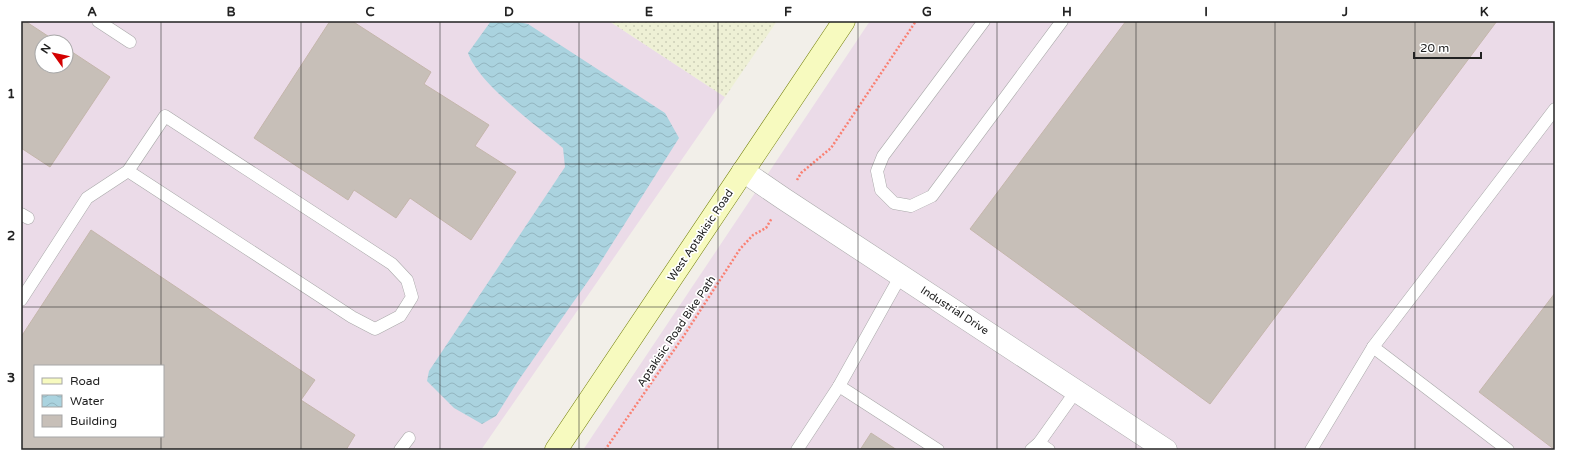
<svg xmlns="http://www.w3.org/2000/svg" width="1576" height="471" font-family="'Varela Round',sans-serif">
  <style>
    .industrial { fill: #ebdbe8; fill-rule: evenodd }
    .farmland { fill: url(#farmland-dots) }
    .water { fill: url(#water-waves) }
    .building { fill: #c7bfb8; stroke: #c4b6ab; fill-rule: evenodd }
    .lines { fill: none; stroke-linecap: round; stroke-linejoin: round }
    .lane-casing { stroke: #a9a9a9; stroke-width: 13 }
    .street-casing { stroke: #a9a9a9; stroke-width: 23 }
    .secondary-casing { stroke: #707d05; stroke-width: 23 }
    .path { stroke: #fa8072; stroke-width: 2.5; stroke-dasharray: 2 2; stroke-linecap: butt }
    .lane { stroke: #fff; stroke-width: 12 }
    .street { stroke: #fff; stroke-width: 22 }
    .secondary { stroke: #f7fabf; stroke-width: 22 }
    .grid { fill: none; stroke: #222; stroke-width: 1; stroke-opacity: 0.55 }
    .labels { text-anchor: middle; stroke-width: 3.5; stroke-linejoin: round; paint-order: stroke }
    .street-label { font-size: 11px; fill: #222; stroke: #fff }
    .neatline { fill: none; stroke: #222; stroke-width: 1.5 }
    .grid-label { font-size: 13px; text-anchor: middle; font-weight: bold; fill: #222 }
  </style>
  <defs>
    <pattern id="farmland-dots" width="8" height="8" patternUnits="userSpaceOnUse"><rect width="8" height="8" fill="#eef0d5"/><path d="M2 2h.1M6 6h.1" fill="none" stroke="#ccceb7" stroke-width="1.8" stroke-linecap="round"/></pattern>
    <pattern id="water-waves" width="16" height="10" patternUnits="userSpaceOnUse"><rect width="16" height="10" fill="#aad3df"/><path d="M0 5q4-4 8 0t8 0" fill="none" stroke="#92b5bf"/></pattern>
  </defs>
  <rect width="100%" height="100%" fill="#f2efe9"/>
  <g class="industrial">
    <path d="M21,21h588l116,76 -244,353h-460zM42,42h24v24h-24zM35,366h128v70h-128z"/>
    <polygon points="870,21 1555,21 1555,450 583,450"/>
  </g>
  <polygon class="farmland" points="609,21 777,21 725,97"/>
  <path class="water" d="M491,21h22l15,3 137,89 14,25 -86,136 -75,107 -22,35 -14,8 -28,-16 -27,-27 2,-10 136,-204 -2,-19c-26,-22 -84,-64 -95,-95z"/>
  <g class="building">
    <polygon points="21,21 25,21 57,42 42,42 42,66 66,66 66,48 110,77 50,167 21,148"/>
    <polygon points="330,21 352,21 431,72 424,84 489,125 475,146 516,172 471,240 410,198 396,218 354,190 348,200 254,138"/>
    <polygon points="1126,21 1497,21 1210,404 970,229"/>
    <path d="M91,230l224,150 -14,20 54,35 -9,15h-325v-113zM35,366h128v70h-128z"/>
    <polygon points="1555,293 1555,450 1479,392"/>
    <polygon points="871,433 897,450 860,450"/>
  </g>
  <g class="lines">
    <defs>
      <g id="lane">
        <polyline points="98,21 130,42"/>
        <polyline points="984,21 883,156 877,171 881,190 894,203 911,206 932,196 1062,21"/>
        <polyline points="21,214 28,218"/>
        <polyline points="901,275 839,386 938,450"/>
        <polyline points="21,300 87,198 128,171 165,116 392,264 407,280 412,297 400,316 375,329 352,317 128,171"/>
        <polyline points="1373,347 1508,450"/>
        <polyline points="1039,443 1049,450"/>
        <polyline points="400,450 409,438"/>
        <polyline points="797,450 839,386"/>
        <polyline points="1031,450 1039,443 1076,391"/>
        <polyline points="1311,450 1373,347 1555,109"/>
      </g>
      <polyline id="street" points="743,171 784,199 1166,450"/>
      <polyline id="secondary" points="556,450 844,21"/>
    </defs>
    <use href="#lane" class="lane-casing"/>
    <use href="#street" class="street-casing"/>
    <use href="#secondary" class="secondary-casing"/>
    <g class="path">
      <polyline points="797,180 801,173 831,148 916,21"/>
      <polyline points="605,450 683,337 740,249 753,235 766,228 772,218"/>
    </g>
    <use href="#lane" class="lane"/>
    <use href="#street" class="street"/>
    <use href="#secondary" class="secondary"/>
  </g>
  <path class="grid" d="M161,21v345M301,21v429M440,21v429M579,21v429M718,21v429M858,21v429M997,21v429M1136,21v429M1275,21v429M1415,21v429M21,164h1534M21,307h1534M161,436v14"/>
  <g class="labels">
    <g class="street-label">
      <text transform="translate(700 235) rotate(-56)" y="4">West Aptakisic Road</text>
      <text transform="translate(955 310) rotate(33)" y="4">Industrial Drive</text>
      <text transform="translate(676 331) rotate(-56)" y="4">Aptakisic Road Bike Path</text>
    </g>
  </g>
  <rect width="1576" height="471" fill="none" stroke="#ffffff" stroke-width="44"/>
  <rect x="34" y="365" width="130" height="72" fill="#ffffff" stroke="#a7a7a7"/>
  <rect x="42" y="378" width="20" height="6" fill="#f7fabf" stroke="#a7a7a7"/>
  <text x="70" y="385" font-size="12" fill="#222222">Road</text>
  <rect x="42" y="395" width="20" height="12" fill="url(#water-waves)" stroke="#a7a7a7"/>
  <text x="70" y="405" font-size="12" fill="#222222">Water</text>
  <rect x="42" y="415" width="20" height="12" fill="#c7bfb8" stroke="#a7a7a7"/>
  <text x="70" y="425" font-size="12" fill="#222222">Building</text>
  <g transform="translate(54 54) rotate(303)"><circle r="19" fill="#ffffff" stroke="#a7a7a7"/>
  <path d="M0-3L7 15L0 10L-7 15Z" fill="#d40000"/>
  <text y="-6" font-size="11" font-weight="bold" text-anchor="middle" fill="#222222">N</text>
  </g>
  <path d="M1414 52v6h67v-6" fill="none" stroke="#222222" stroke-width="2"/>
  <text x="1420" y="52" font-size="12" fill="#222222" stroke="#ffffff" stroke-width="3" paint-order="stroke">20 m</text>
  <rect x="22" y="22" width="1532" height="427" class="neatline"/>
  <g class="grid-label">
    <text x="92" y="16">A</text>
    <text x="231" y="16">B</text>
    <text x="370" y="16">C</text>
    <text x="509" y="16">D</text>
    <text x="649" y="16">E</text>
    <text x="788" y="16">F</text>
    <text x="927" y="16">G</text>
    <text x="1067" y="16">H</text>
    <text x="1206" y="16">I</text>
    <text x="1345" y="16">J</text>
    <text x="1484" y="16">K</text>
    <text x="11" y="98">1</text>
    <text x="11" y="240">2</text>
    <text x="11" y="382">3</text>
  </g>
</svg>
